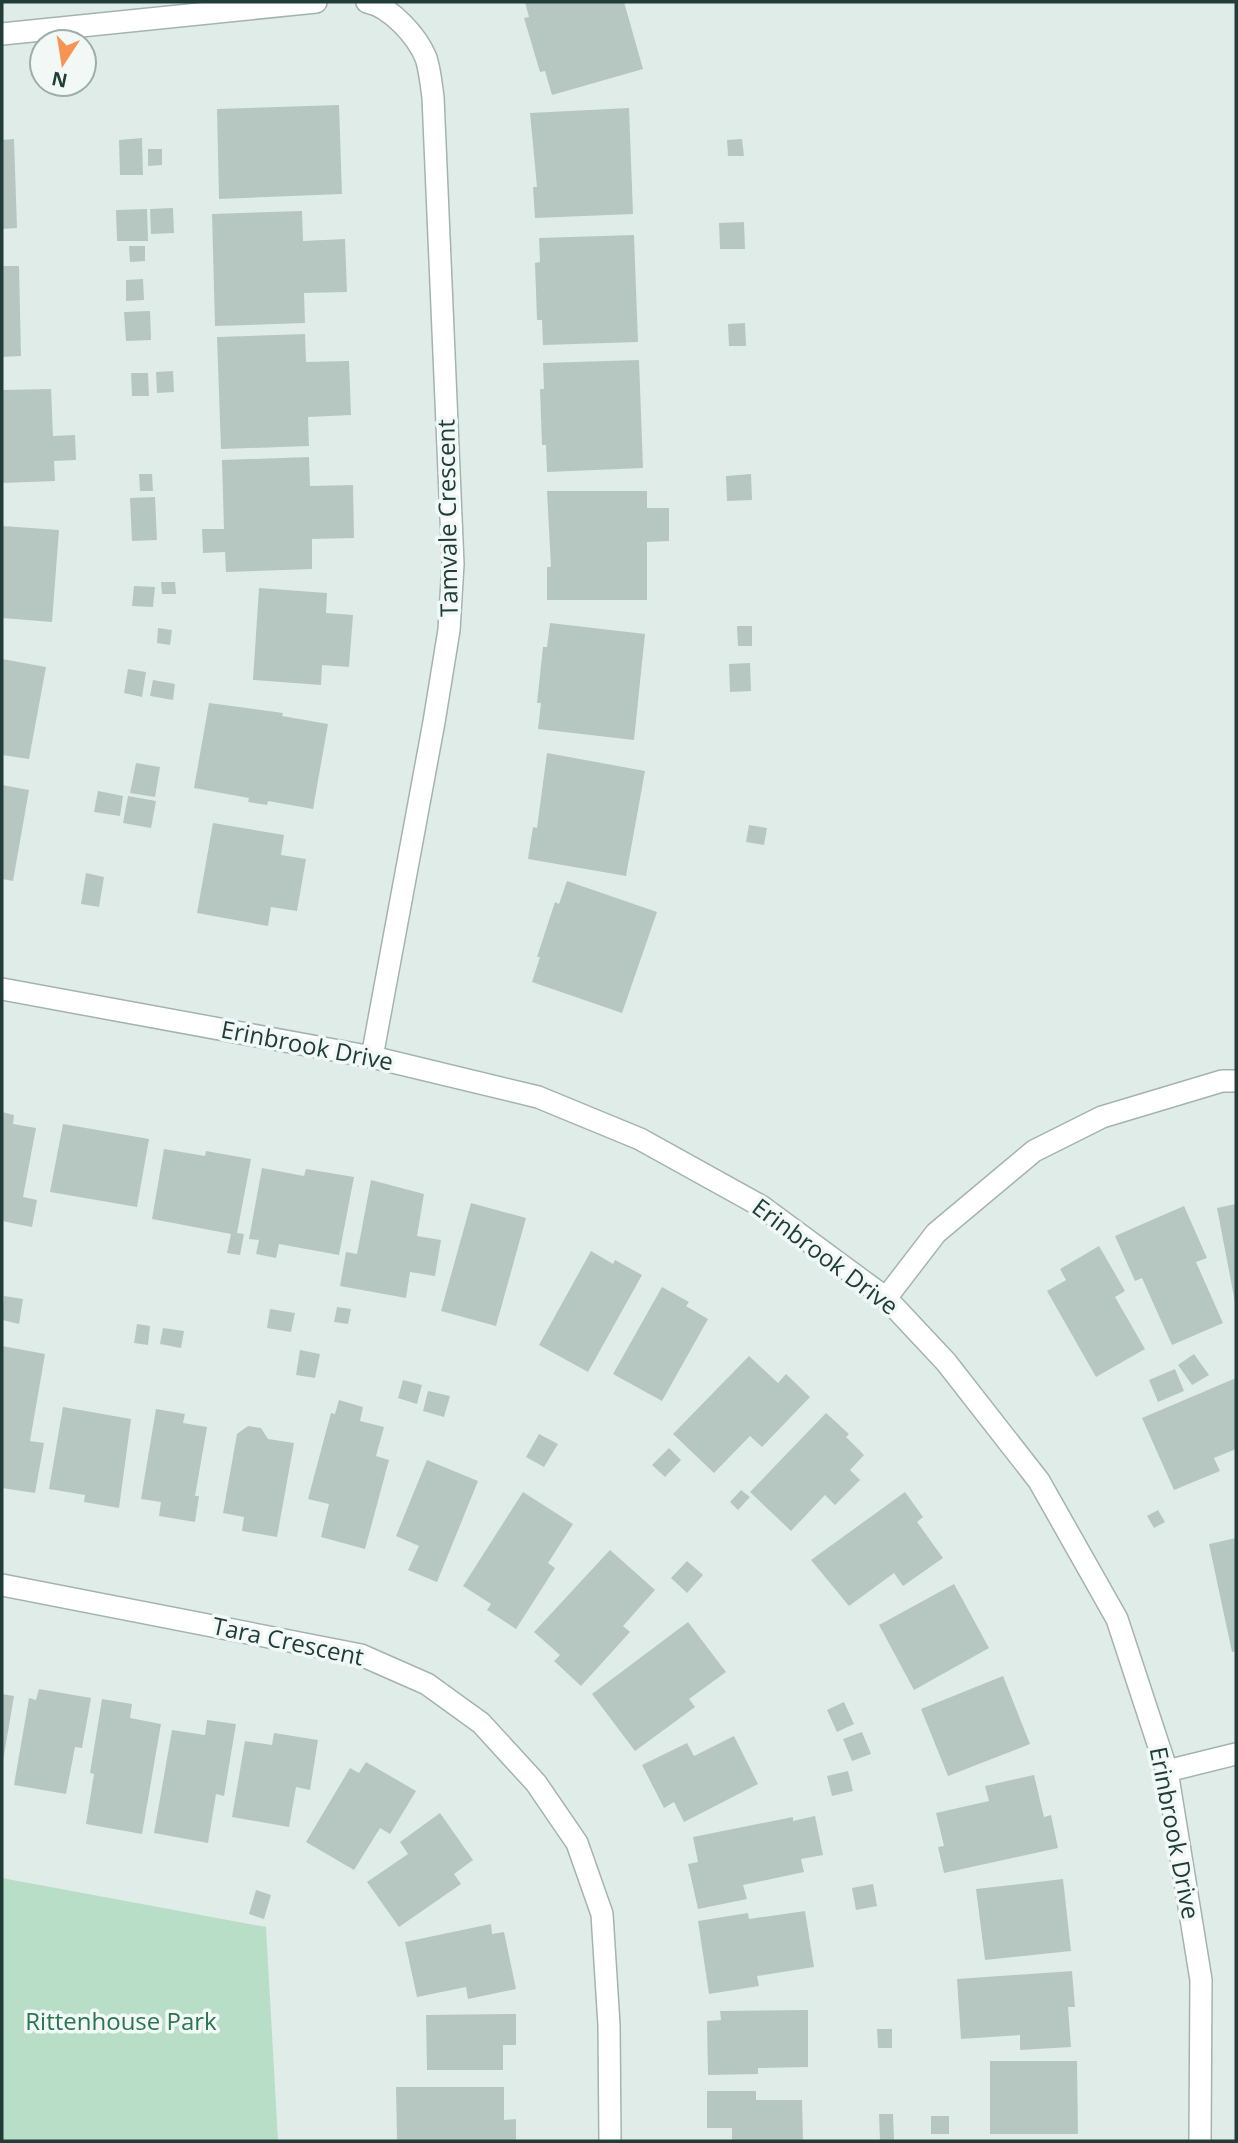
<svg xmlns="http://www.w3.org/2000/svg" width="1238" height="2143" font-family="'Open Sans',sans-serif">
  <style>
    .green { fill: #b9dec8 }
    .building { fill: #b6c7c2 }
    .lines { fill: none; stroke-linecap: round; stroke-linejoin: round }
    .minor-casing { stroke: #a3b4b0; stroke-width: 24 }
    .minor { stroke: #fff; stroke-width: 21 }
    .labels { text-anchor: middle; stroke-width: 7; stroke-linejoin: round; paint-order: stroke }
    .street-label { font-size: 24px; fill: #203d39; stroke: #f1f8f6 }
    .park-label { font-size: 24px; fill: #2a7552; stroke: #f1f8f6 }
  </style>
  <rect width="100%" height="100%" fill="#e0ece8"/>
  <polygon class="green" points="2,1878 266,1927 278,2141 2,2141"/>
  <g class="building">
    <polygon points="525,2 624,2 643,69 552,95 545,71 540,72 524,18 529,17"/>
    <polygon points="339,105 342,194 219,199 217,109"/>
    <polygon points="629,108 633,214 535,218 533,187 537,187 530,113"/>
    <polygon points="142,138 143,175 120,175 119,140"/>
    <polygon points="14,139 17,228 2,229 2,140"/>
    <polygon points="742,139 744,156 728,156 727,140"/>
    <polygon points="148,149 162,149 162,165 148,166"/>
    <polygon points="173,208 174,233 151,234 150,209"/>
    <polygon points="147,209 148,241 117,241 116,210"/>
    <polygon points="302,211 303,241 345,239 347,292 304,293 305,323 215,326 212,214"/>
    <polygon points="744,222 745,249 720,249 719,223"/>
    <polygon points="634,235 638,342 543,345 542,320 537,320 535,263 540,262 539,238"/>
    <polygon points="129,246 145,246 145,261 130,262"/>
    <polygon points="2,266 19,266 21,356 2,357"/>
    <polygon points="143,279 144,300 126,301 126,280"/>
    <polygon points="150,311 151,340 126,341 124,312"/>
    <polygon points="745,323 746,346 729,346 728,324"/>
    <polygon points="305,334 306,362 349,361 351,415 308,417 309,446 221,449 217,337"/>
    <polygon points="639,360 643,468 547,472 546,445 542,445 540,389 544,389 543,363"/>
    <polygon points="173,371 174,392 157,393 156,372"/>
    <polygon points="131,373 148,373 149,396 132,396"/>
    <polygon points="51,389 53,436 75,435 76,460 54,461 55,481 2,483 2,390"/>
    <polygon points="309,457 310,486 353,485 354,538 312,539 312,569 226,572 225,552 203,553 202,529 224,529 222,460"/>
    <polygon points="139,474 152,474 153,491 140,491"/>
    <polygon points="751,474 752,500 727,501 726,476"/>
    <polygon points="547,491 647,491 647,508 669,508 669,541 647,542 647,600 547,600 547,567 551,567"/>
    <polygon points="155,497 157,540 132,541 130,498"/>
    <polygon points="2,526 59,530 52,622 2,618"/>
    <polygon points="161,582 175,582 176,594 162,594"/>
    <polygon points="134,586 155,587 153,607 132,606"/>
    <polygon points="259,588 327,593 326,613 353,615 349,667 322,665 321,685 253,680"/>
    <polygon points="550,623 645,634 634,740 538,729 541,703 537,703 543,647 547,647"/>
    <polygon points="737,626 752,626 752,646 738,646"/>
    <polygon points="158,628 172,630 170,645 157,643"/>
    <polygon points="2,659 46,667 29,759 2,755"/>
    <polygon points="750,663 751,691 730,692 729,664"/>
    <polygon points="128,669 146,672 142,697 124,693"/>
    <polygon points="153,680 175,684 173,700 150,696"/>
    <polygon points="209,703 283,713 282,716 328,724 313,809 268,801 267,805 248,802 249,798 194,788"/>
    <polygon points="547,753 645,771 626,876 528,859 533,827 537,828"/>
    <polygon points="136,763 160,767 155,797 130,793"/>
    <polygon points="2,785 29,790 13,881 2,879"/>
    <polygon points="98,791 123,796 120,816 94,812"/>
    <polygon points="128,796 156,801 151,828 123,823"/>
    <polygon points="213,823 284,835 281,855 306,859 297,911 271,907 268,926 197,913"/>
    <polygon points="749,825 767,828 764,845 746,842"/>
    <polygon points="86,873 104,877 99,907 81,904"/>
    <polygon points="567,881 657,912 622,1013 532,982 540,957 537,957 555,902 559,904"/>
    <polygon points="2,1112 14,1115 13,1124 36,1128 23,1197 37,1200 32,1227 2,1221"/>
    <polygon points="63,1124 149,1139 137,1207 50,1192"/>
    <polygon points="164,1149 205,1156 206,1151 251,1159 237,1233 244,1234 240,1255 227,1253 231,1234 152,1219"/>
    <polygon points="262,1168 304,1176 306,1169 354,1177 339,1255 279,1244 276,1258 256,1254 259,1240 249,1239"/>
    <polygon points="371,1180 424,1194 417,1236 441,1240 435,1276 410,1272 406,1298 340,1286 346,1252 357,1254"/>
    <polygon points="471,1203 526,1218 496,1326 441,1311"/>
    <polygon points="1236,1204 1236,1302 1235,1302 1217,1208"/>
    <polygon points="1184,1206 1207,1258 1196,1262 1223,1323 1172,1345 1142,1278 1135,1281 1115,1236"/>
    <polygon points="1099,1246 1125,1291 1115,1297 1145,1349 1096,1377 1047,1291 1066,1280 1060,1269"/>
    <polygon points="591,1251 613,1264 615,1260 642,1275 588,1372 539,1345"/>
    <polygon points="662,1287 689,1302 686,1306 708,1319 662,1401 613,1374"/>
    <polygon points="4,1296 23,1299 19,1324 2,1320"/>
    <polygon points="337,1307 351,1309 348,1324 334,1322"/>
    <polygon points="270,1309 295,1313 291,1332 267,1328"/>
    <polygon points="137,1324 150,1326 148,1345 134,1343"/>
    <polygon points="163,1328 184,1331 181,1348 160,1344"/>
    <polygon points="2,1346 45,1354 30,1441 44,1443 35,1493 2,1488"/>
    <polygon points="300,1350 320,1354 315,1378 296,1375"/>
    <polygon points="1194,1354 1209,1375 1192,1385 1178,1365"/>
    <polygon points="749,1356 778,1383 786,1374 810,1397 762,1447 750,1436 714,1473 673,1434"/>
    <polygon points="1175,1369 1184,1391 1158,1402 1149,1380"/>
    <polygon points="1236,1378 1236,1449 1214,1458 1220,1471 1174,1490 1142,1418"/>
    <polygon points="403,1380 422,1385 417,1404 398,1398"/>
    <polygon points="428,1391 450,1396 444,1417 423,1411"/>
    <polygon points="339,1400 363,1407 360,1421 384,1427 376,1456 389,1460 365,1549 321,1537 329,1504 308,1499 331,1413 335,1414"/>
    <polygon points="63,1407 131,1419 119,1508 84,1502 85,1495 49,1489"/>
    <polygon points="156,1409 185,1414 183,1423 207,1427 195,1496 199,1496 195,1522 159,1516 161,1502 141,1499"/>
    <polygon points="826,1413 849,1434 846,1437 864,1455 850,1470 860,1480 835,1505 825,1495 791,1531 750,1492"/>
    <polygon points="248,1426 261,1428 268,1439 294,1443 277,1537 242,1531 244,1517 223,1513 237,1434"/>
    <polygon points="539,1434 558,1444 544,1467 526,1457"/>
    <polygon points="669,1448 681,1460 665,1477 652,1465"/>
    <polygon points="427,1460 478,1481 437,1582 408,1570 419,1546 396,1536"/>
    <polygon points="741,1490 750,1497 738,1510 730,1502"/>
    <polygon points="523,1492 573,1524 548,1563 555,1568 516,1629 487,1610 491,1604 463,1586"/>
    <polygon points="905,1492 923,1517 917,1522 943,1558 903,1586 894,1573 849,1606 811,1560"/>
    <polygon points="1158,1510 1165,1522 1154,1528 1147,1516"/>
    <polygon points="1236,1538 1236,1651 1232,1652 1209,1544"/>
    <polygon points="610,1550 655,1590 623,1626 630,1632 581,1686 554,1661 560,1655 534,1632"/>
    <polygon points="687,1561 703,1575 687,1593 671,1578"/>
    <polygon points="954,1584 989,1648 914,1690 879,1625"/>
    <polygon points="688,1622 726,1672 689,1699 695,1707 635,1751 592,1694"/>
    <polygon points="1003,1676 1030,1744 948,1776 921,1709"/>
    <polygon points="39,1689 91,1698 82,1748 75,1747 66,1794 14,1785 29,1698 36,1700"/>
    <polygon points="2,1694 14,1696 3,1761 2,1761"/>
    <polygon points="102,1699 132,1704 130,1718 161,1724 142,1834 86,1824 94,1774 90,1773"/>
    <polygon points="844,1702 854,1724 837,1732 827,1710"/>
    <polygon points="207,1720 236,1724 224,1796 216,1794 208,1843 154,1833 172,1730 205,1735"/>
    <polygon points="862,1732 871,1754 852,1761 843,1739"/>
    <polygon points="274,1733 318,1740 310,1790 296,1787 289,1827 232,1817 245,1741 272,1745"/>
    <polygon points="734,1736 758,1784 684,1822 674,1802 664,1808 642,1765 687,1743 694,1756"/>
    <polygon points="366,1762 416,1791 390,1834 380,1828 354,1870 306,1842 350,1768 359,1773"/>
    <polygon points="848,1771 853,1791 832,1796 827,1776"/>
    <polygon points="1034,1775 1044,1817 1051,1815 1058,1848 944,1873 938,1847 944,1846 936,1813 989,1801 985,1786"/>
    <polygon points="440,1813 473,1860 454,1874 461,1884 399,1927 367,1882 408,1854 400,1842"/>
    <polygon points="815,1816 823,1855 801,1859 804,1872 743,1885 747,1899 698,1909 688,1864 698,1862 693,1837 793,1817 793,1821"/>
    <polygon points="1063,1879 1071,1951 985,1960 976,1889"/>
    <polygon points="873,1884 877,1906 856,1910 852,1888"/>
    <polygon points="256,1890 271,1895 264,1919 249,1914"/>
    <polygon points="805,1911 814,1967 757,1976 759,1986 709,1994 698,1921 748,1913 749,1919"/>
    <polygon points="491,1924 492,1934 504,1932 516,1989 468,1999 466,1987 417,1997 405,1942"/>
    <polygon points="1072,1971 1075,2007 1068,2007 1071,2047 1020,2050 1020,2035 961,2039 957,1979"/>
    <polygon points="808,2010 808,2067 758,2068 758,2074 708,2075 707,2021 721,2020 720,2011"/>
    <polygon points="516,2014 516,2045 503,2045 503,2070 427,2070 426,2015"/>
    <polygon points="877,2029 892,2029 892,2048 878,2048"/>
    <polygon points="990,2061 1077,2061 1078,2134 990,2134"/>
    <polygon points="396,2087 504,2087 504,2120 516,2119 516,2141 397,2141"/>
    <polygon points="707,2091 756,2091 756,2100 802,2100 803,2141 732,2141 732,2128 707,2128"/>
    <polygon points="879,2114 893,2114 894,2140 880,2141"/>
    <rect x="931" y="2116" width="18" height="18"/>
  </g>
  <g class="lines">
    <defs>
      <g id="minor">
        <path d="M367,2c24,5 50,34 59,56 4,12 5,26 7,39l20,467 -4,66 -15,92 -62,335"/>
        <polyline points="2,34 316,2"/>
        <polyline points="2,989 372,1057 538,1097 640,1139 761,1206 886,1298 946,1362 1039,1481 1117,1619 1167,1771 1201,1980 1200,2141"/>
        <polyline points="886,1298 936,1233 1034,1151 1102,1117 1222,1081 1236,1081"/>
        <polyline points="2,1585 361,1655 427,1684 481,1723 536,1783 577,1843 602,1914 609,2025 610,2141"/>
        <polyline points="1167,1771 1236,1754"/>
      </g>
    </defs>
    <use href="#minor" class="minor-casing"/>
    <use href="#minor" class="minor"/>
  </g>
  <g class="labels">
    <g class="street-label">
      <text transform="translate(448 518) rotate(-91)" y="8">Tamvale Crescent</text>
      <text transform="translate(307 1046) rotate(11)" y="8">Erinbrook Drive</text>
      <text transform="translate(825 1257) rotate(37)" y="8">Erinbrook Drive</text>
      <text transform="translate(288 1642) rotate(12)" y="8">Tara Crescent</text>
      <text transform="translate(1174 1833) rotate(79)" y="8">Erinbrook Drive</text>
    </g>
    <g class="park-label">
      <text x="121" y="2030">Rittenhouse Park</text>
    </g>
  </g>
  <rect width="1238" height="2143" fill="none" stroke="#203d39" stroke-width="7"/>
  <g transform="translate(63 63) rotate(192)"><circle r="33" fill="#f1f8f6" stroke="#9dadaa" stroke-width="2"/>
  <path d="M0-5L12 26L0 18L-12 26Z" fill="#f69454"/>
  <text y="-10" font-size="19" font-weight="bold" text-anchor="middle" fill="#203d39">N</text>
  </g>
</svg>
